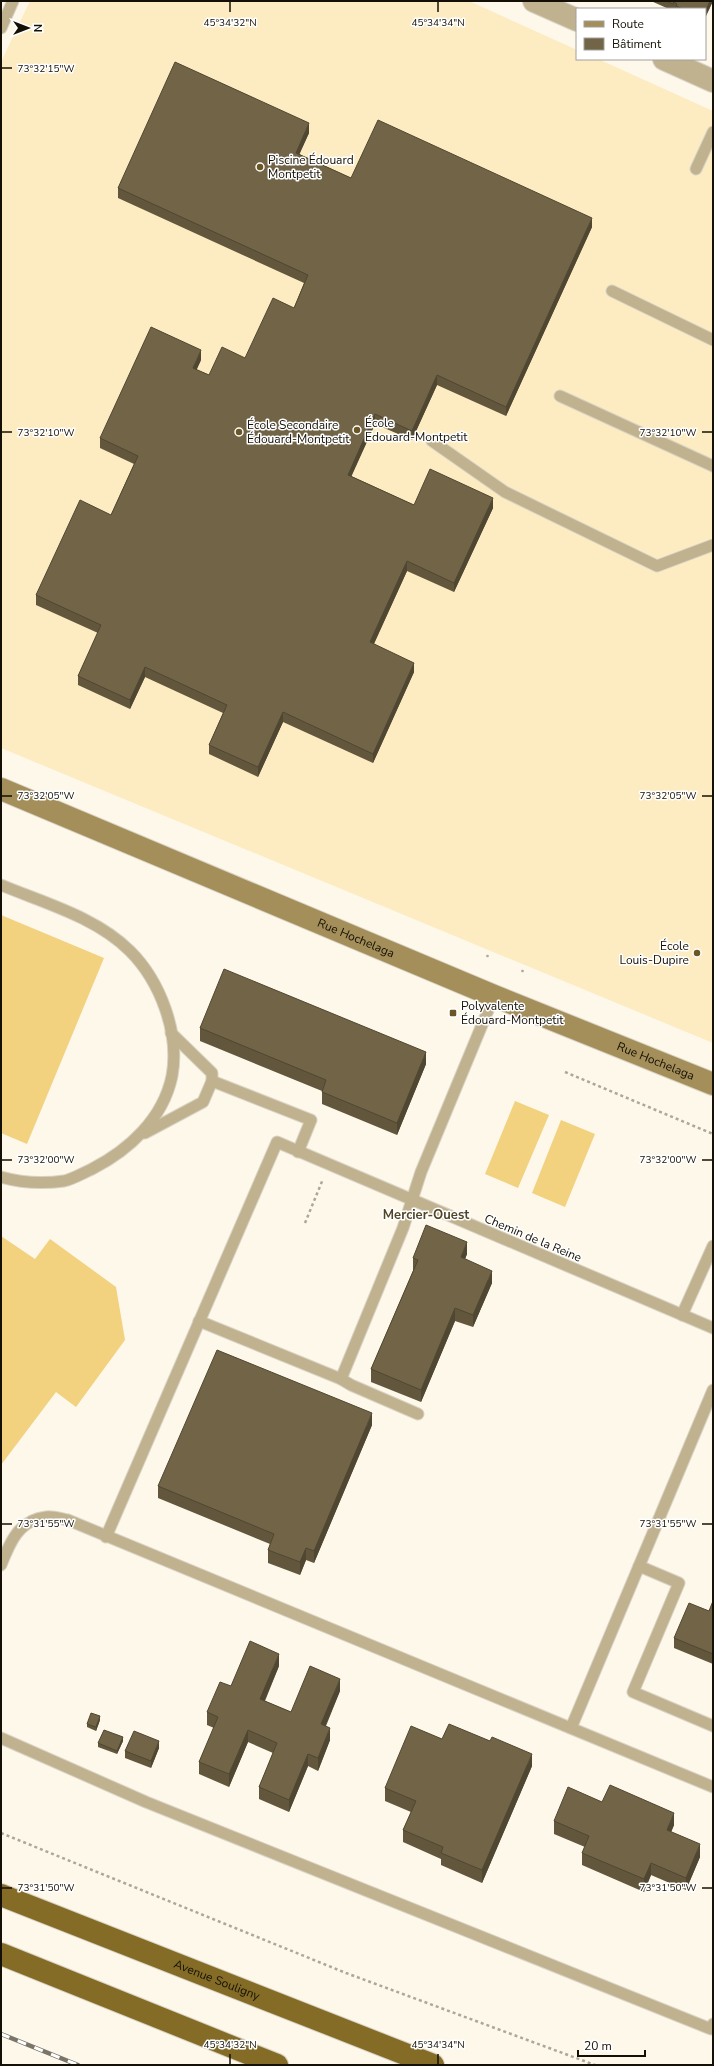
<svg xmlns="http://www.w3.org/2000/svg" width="714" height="2066" font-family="'Nunito Sans',sans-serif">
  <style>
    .built { fill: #fdecc2 }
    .pitch { fill: #f2d17f }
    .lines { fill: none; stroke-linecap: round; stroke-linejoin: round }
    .service-casing { stroke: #d8d3c5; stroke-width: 13 }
    .tertiary-casing { stroke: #d8d3c5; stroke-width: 24 }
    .secondary-casing { stroke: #d8d3c5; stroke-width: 24 }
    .trunk-casing { stroke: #d8d3c5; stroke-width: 24 }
    .path { stroke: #aca79a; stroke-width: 2.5; stroke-dasharray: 3 3; stroke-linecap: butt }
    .service { stroke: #c0b28f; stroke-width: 11 }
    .tertiary { stroke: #c0b28f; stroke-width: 22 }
    .secondary { stroke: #a48f5a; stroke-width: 22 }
    .trunk { stroke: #846c27; stroke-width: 22 }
    .rail-casing { stroke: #7a7569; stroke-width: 4.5 }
    .rail { stroke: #fff; stroke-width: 3; stroke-dasharray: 9; stroke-linecap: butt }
    .wall { fill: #62573d }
    .shaded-wall { fill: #504732 }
    .building { fill: #726547; stroke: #504732 }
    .ticks { fill: none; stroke: #151005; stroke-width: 1.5 }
    .poi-dot { fill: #6a5725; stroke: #fff; stroke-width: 1.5 }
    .labels { text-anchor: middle; stroke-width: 3; stroke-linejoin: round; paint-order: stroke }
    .poi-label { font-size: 12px; fill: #151005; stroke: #fff; text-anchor: start }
    .street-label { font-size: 12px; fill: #151005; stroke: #fff }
    .neighbourhood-label { font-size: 13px; font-weight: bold; fill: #514527; stroke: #fff }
    .ticks-label { font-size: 10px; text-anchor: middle; fill: #151005; stroke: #fff; stroke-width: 3; stroke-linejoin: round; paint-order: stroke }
  </style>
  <rect width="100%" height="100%" fill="#fdf8ea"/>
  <polygon class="built" points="30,1 469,1 577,50 577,59 598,59 713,111 713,1043 1,748 1,62"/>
  <g class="pitch">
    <polygon points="1,915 104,958 27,1144 1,1133"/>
    <polygon points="515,1101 549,1115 518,1188 485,1174"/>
    <polygon points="561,1120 595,1134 565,1207 532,1193"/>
    <polygon points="1,1236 35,1259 50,1239 116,1287 125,1340 76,1407 56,1392 1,1465"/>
  </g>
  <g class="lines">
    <defs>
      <g id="service">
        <polyline points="1,28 13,1"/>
        <polyline points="696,169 713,132"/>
        <polyline points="612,291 713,340"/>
        <polyline points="560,396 713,466"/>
        <polyline points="432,441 505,492 657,566 713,545"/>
        <path d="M1,885c43,18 95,32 129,66 30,30 50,82 42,125 -9,43 -43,74 -80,93 -9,4 -19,10 -28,12 -22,3 -42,2 -63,-4"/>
        <polyline points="212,1081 311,1120 298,1152"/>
        <polyline points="145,1133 203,1102 212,1081 212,1073 171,1033"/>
        <polyline points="682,1315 713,1246"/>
        <polyline points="199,1321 341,1379 403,1228 421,1172 494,996"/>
        <polyline points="341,1379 351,1385 418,1414"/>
        <polyline points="106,1537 277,1142 713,1328"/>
        <path d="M1,1565c9,-23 18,-45 45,-48 7,-1 16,2 22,3l645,267"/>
        <polyline points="639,1566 679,1583 633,1692 713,1726"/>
        <polyline points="571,1728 713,1390"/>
        <polyline points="1,1738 146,1802 711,2029 713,2024"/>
      </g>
      <g id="tertiary">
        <polyline points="534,1 577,20"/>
        <polyline points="664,59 713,81"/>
      </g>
      <g id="secondary">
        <path id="s1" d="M1,789l493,207 219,88"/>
      </g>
      <g id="trunk">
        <path id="s2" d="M1,1895l432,170"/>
        <polyline points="1,1954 277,2065"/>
      </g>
    </defs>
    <use href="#service" class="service-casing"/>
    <use href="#tertiary" class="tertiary-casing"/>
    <use href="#secondary" class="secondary-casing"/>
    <use href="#trunk" class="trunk-casing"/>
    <g class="path">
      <polyline points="487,957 488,955"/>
      <polyline points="522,972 523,970"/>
      <polyline points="565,1072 713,1134"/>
      <polyline points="305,1223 323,1179"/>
      <polyline points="1,1833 346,1973 595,2065"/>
    </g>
    <use href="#service" class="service"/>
    <use href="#tertiary" class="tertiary"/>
    <use href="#secondary" class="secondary"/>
    <use href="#trunk" class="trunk"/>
    <defs>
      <polyline id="rail" points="1,2034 78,2065"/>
    </defs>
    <use href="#rail" class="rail-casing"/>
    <use href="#rail" class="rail"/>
  </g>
  <g class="wall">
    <polygon points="651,1 713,1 705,18 705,9 669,9"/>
    <polygon points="713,15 713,28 712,28 712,18"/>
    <polygon points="309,133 299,154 351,178 592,227 506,416 437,385 412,440 375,424 351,476 414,505 493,508 454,592 407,571 374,644 414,672 373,763 283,722 258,777 209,754 209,745 223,713 145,677 130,709 78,685 78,676 98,633 36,605 36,595 111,515 134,464 100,448 100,438 201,360 196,370 209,375 245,358 294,308 304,283 118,198 118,188"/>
    <polygon points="200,1028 426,1064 397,1135 322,1104 322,1091 200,1041"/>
    <polygon points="467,1254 465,1259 492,1283 473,1327 455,1321 421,1402 371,1382 371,1369 413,1271 413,1258"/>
    <polygon points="372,1425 314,1563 306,1560 300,1575 268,1563 268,1550 270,1544 158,1498 158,1486"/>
    <polygon points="713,1601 713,1664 674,1648 674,1638 709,1611"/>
    <polygon points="279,1666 265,1701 291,1712 340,1691 326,1726 330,1740 318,1771 308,1766 289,1812 259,1799 259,1787 273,1753 248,1742 229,1787 199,1774 199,1762 214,1728 207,1725 207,1712 231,1686"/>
    <polygon points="100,1720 96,1731 87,1727 87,1724"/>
    <polygon points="442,1739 532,1766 482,1883 441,1865 441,1859 403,1842 403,1830 411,1812 385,1801 385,1788"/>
    <polygon points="123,1741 117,1754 98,1747 98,1743"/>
    <polygon points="159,1748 151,1768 125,1758 125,1751"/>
    <polygon points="602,1802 674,1825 671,1832 700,1857 686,1890 651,1875 644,1892 582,1865 582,1853 585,1847 554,1834 554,1821"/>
  </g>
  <g class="shaded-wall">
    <polygon points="710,1 713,1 705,18 705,12"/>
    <polygon points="309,123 309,133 296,162 296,153"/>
    <polygon points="592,218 592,227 506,416 506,407"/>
    <polygon points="201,350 201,360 193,378 193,368"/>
    <polygon points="437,375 437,385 412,440 412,431"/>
    <polygon points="375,414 375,424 348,484 348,475"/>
    <polygon points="493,498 493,508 454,592 454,583"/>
    <polygon points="407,561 407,571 370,652 370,642"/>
    <polygon points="414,663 414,672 373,763 373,754"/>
    <polygon points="145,667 145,677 130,709 130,700"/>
    <polygon points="283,712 283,722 258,777 258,767"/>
    <polygon points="426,1052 426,1064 397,1135 397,1123"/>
    <polygon points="467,1242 467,1254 461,1269 461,1257"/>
    <polygon points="492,1271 492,1283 473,1327 473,1315"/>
    <polygon points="455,1308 455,1321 421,1402 421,1390"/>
    <polygon points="372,1413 372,1425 314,1563 314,1551"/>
    <polygon points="306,1548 306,1560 300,1575 300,1562"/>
    <polygon points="279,1654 279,1666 260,1711 260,1699"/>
    <polygon points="340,1679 340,1691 321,1736 321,1724"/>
    <polygon points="100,1716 100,1720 96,1731 96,1727"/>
    <polygon points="330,1728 330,1740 318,1771 318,1758"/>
    <polygon points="248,1730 248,1742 229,1787 229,1774"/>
    <polygon points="123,1737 123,1741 117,1754 117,1751"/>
    <polygon points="159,1741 159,1748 151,1768 151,1761"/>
    <polygon points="308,1754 308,1766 289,1812 289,1800"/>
    <polygon points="532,1754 532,1766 482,1883 482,1870"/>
    <polygon points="674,1813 674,1825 667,1842 667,1830"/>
    <polygon points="700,1844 700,1857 686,1890 686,1878"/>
    <polygon points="651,1863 651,1875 644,1892 644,1879"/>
  </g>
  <g class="building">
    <polygon points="666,1 710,1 705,12 705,9 683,9 676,6 677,4 674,2 673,4"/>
    <polygon points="175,62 309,123 296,153 351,178 378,120 592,218 506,407 437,375 412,431 375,414 348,475 414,505 430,469 493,498 454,583 407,561 370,642 414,663 373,754 283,712 258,767 209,745 227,705 145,667 130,700 78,676 101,625 36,595 80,500 111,515 138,456 100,438 151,327 201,350 193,368 209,375 222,347 245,358 273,298 294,308 308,275 118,188"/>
    <polygon points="224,969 426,1052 397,1123 322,1092 326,1080 200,1028"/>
    <polygon points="426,1225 467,1242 461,1257 492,1271 473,1315 455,1308 421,1390 371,1369 418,1260 413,1258"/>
    <polygon points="217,1350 372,1413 314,1551 306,1548 300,1562 268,1550 274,1534 158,1486"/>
    <polygon points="713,1601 713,1654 674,1638 689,1603 709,1611"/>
    <polygon points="250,1641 279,1654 260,1699 291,1712 310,1666 340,1679 321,1724 330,1728 318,1758 308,1754 289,1800 259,1787 277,1743 248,1730 229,1774 199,1762 218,1717 207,1712 220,1682 231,1686"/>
    <polygon points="91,1713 100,1716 96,1727 87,1724"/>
    <polygon points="449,1724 490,1741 492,1737 532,1754 482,1870 441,1853 443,1847 403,1830 416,1801 385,1788 411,1726 442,1739"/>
    <polygon points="104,1730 123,1737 117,1751 98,1743"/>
    <polygon points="134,1731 159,1741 151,1761 125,1751"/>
    <polygon points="610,1785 674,1813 667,1830 700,1844 686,1878 651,1863 644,1879 582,1853 589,1836 554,1821 568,1787 602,1802"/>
  </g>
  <path class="ticks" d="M230,2v10M438,2v10M2,68h10M2,432h10M702,432h10M2,796h10M702,796h10M2,1160h10M702,1160h10M2,1524h10M702,1524h10M2,1888h10M702,1888h10M230,2054v10M438,2054v10"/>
  <g class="poi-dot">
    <circle cx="260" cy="167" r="4"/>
    <circle cx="357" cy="430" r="4"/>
    <circle cx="239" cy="432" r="4"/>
    <circle cx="697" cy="953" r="4"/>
    <rect x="449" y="1009" width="8" height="8" rx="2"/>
  </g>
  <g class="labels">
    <g class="poi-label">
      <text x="268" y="164">Piscine Édouard<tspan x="268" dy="14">Montpetit</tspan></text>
      <text x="365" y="427">École<tspan x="365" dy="14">Edouard-Montpetit</tspan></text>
      <text x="247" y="429">École Secondaire<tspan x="247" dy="14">Édouard-Montpetit</tspan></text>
      <text x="689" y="950" text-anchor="end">École<tspan x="689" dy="14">Louis-Dupire</tspan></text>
      <text x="461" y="1010">Polyvalente<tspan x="461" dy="14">Édouard-Montpetit</tspan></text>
    </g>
    <g class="street-label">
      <text dy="4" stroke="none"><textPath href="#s1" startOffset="385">Rue Hochelaga</textPath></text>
      <text dy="4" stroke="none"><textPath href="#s1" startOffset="709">Rue Hochelaga</textPath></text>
      <text transform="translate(533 1238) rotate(23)" y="4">Chemin de la Reine</text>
      <text dy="4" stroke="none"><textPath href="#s2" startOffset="232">Avenue Souligny</textPath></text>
    </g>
    <g class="neighbourhood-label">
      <text x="426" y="1219">Mercier-Ouest</text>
    </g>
  </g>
  <g class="ticks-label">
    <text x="230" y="26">45°34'32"N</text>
    <text x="438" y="26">45°34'34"N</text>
    <text x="46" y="72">73°32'15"W</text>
    <text x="46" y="436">73°32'10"W</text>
    <text x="668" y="436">73°32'10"W</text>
    <text x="46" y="799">73°32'05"W</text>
    <text x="668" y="799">73°32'05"W</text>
    <text x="668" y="1163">73°32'00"W</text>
    <text x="46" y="1163">73°32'00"W</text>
    <text x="668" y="1527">73°31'55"W</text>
    <text x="46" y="1527">73°31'55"W</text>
    <text x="668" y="1891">73°31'50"W</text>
    <text x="46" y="1891">73°31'50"W</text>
    <text x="230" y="2048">45°34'32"N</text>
    <text x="438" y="2048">45°34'34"N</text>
  </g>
  <rect width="714" height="2066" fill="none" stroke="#151005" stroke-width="4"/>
  <rect x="576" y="8" width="130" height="52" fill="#ffffff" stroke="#a19f9b"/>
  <rect x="584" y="21" width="20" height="6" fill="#a48f5a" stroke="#a19f9b"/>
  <text x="612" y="28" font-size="12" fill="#151005">Route</text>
  <rect x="584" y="38" width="20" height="12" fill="#726547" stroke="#a19f9b"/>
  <text x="612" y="48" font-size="12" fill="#151005">Bâtiment</text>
  <g transform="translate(28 28) rotate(90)" stroke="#ffffff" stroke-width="3" paint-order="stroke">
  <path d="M0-3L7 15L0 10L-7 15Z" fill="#151005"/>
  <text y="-6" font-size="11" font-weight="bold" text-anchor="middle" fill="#151005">N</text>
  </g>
  <path d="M578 2050v6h67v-6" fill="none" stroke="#151005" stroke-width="2"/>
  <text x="584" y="2050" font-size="12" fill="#151005" stroke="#ffffff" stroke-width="3" paint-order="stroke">20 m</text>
</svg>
